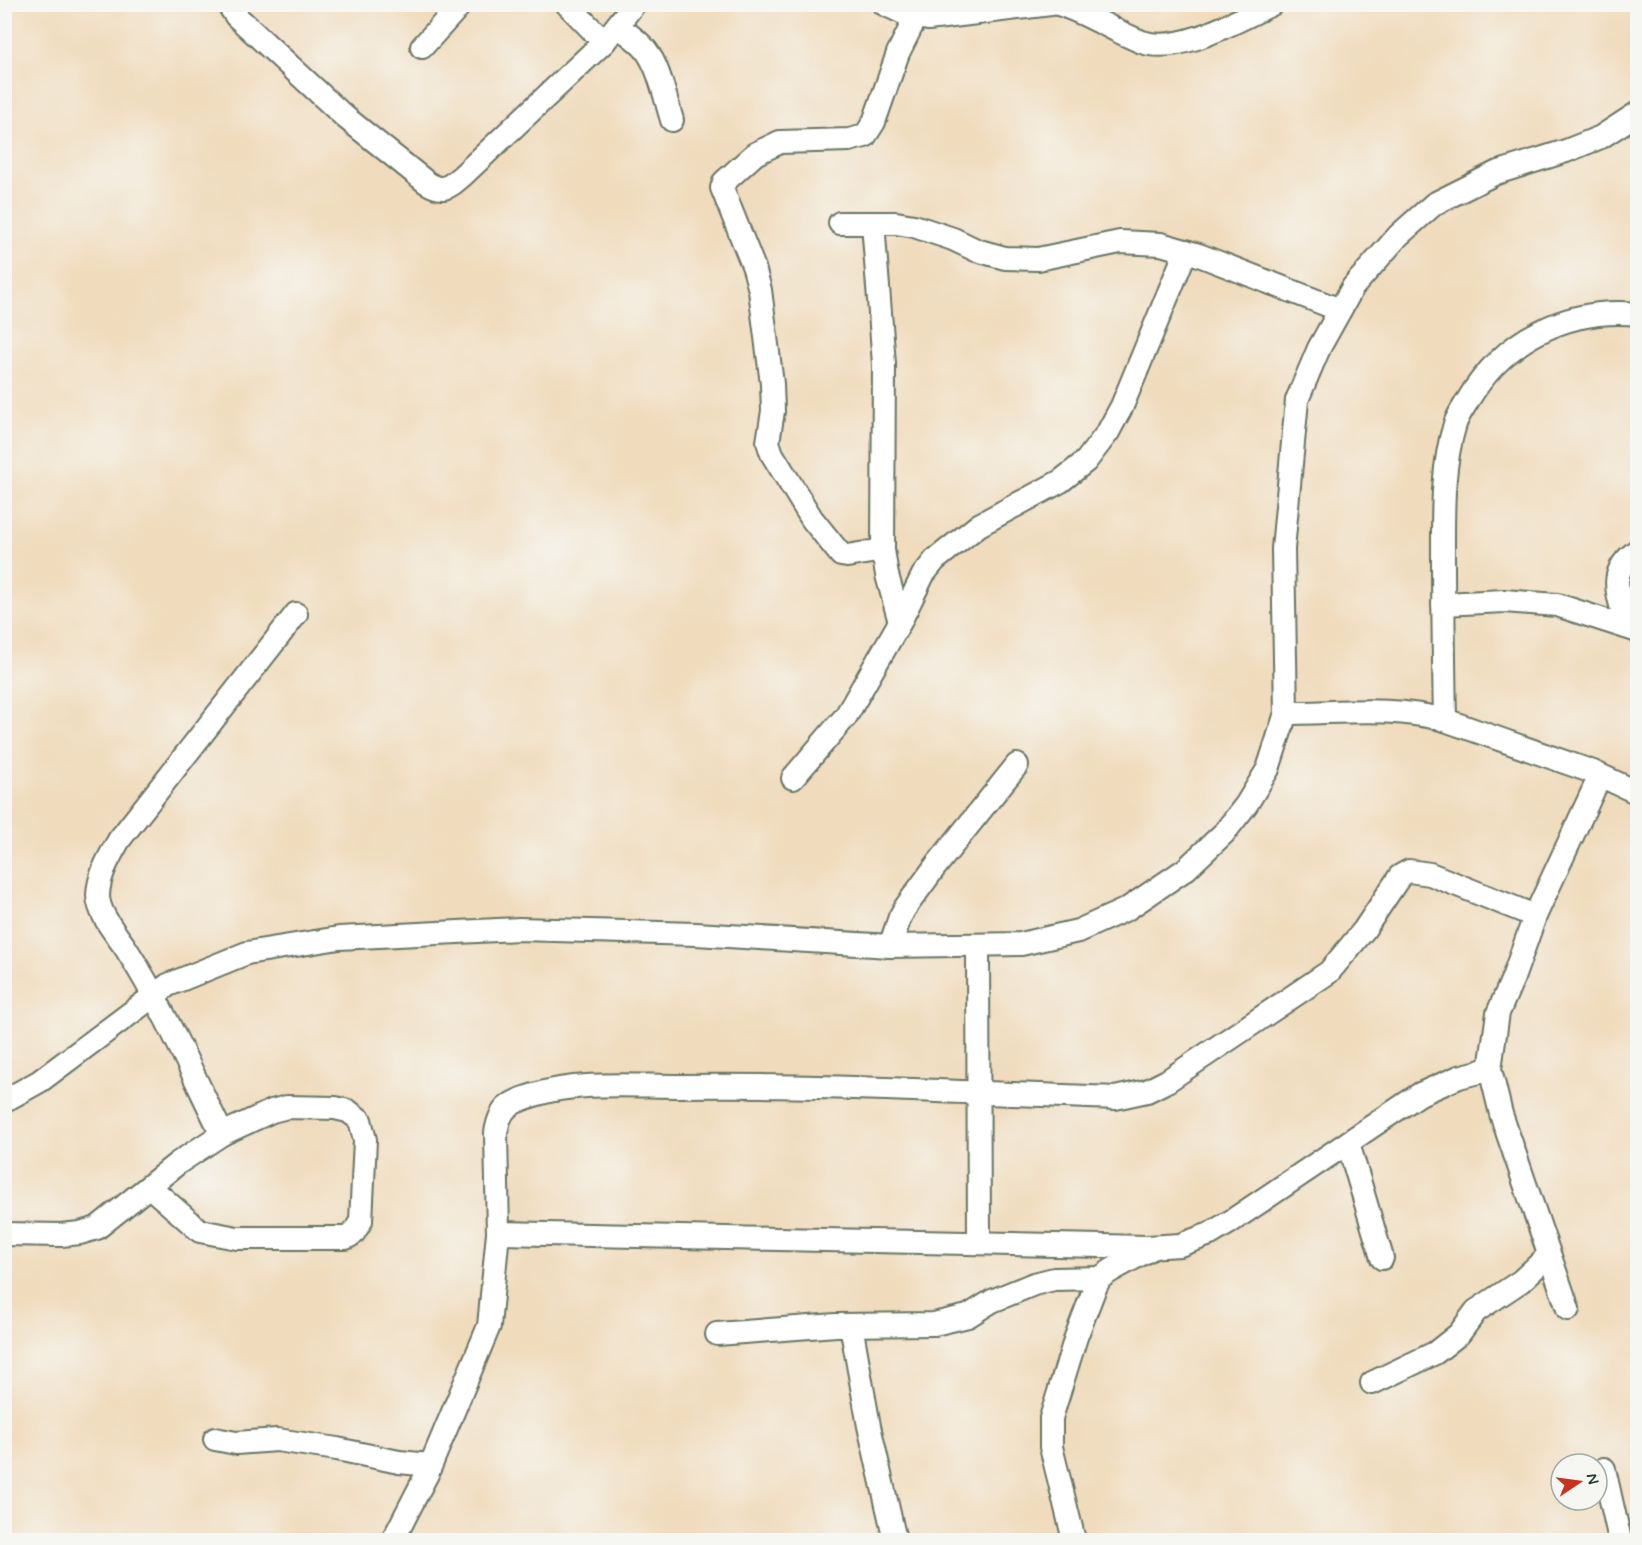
<svg xmlns="http://www.w3.org/2000/svg" width="1642" height="1545" font-family="Mynerve,sans-serif">
  <style>
    .lines { fill: none; stroke-linecap: round; stroke-linejoin: round }
    .minor-casing { stroke: #687564; stroke-width: 26 }
    .minor { stroke: #fff; stroke-width: 22 }
  </style>
  <rect width="100%" height="100%" fill="#f6f6f2"/>
  <filter id="ink" filterUnits="userSpaceOnUse"><feTurbulence type="fractalNoise" baseFrequency=".0167" numOctaves="2"/><feDisplacementMap in="SourceGraphic" scale="12" xChannelSelector="R" yChannelSelector="G"/><feConvolveMatrix kernelMatrix="1 2 1 2 8 2 1 2 1" color-interpolation-filters="sRGB"/></filter>
  <filter id="wash" filterUnits="userSpaceOnUse"><feTurbulence type="fractalNoise" baseFrequency=".008" numOctaves="4" result="noise"/><feDisplacementMap in="SourceGraphic" scale="24" xChannelSelector="R" yChannelSelector="G"/><feGaussianBlur stdDeviation="1.35" result="paint"/><feColorMatrix in="noise" values="0 0 0 0 0 0 0 0 0 0 0 0 0 0 0 0 0 1.4 0 .05"/><feComposite in="paint" operator="in"/></filter>
  <g filter="url(#wash)">
    <rect width="100%" height="100%" fill="#f0dcbd"/>
  </g>
  <g filter="url(#ink)">
    <g class="lines">
      <defs>
        <g id="minor">
          <path d="M228,4l8,12 109,101 81,65c17,11 22,6 36,-6l142,-134 30,-38"/>
          <polyline points="567,4 604,42"/>
          <polyline points="884,4 910,16 928,19 1051,4"/>
          <path d="M1058,4c30,9 55,27 84,38 37,13 96,-22 130,-38"/>
          <path d="M617,26c10,7 21,14 29,24 14,19 19,48 26,70"/>
          <polyline points="422,47 461,4"/>
          <polyline points="840,223 896,223 914,226 953,239 976,250 1005,258 1038,259 1120,242 1161,244 1199,255 1340,310"/>
          <polyline points="873,223 884,364 883,550 887,575 900,622"/>
          <polyline points="883,550 847,556 841,555 812,519 772,454 768,442 773,411 772,384 760,290 754,268 722,188 724,182 755,154 780,142 849,140 865,136 874,122 898,53 916,17"/>
          <polyline points="1443,604 1504,601 1557,605 1638,631"/>
          <path d="M1627,627c-8,-33 -22,-54 11,-77"/>
          <path d="M1286,713c53,0 108,-7 159,7l148,52 45,21"/>
          <path d="M1445,720c-1,-55 -2,-110 -2,-165 0,-44 -1,-89 12,-131 3,-9 9,-17 13,-24 36,-61 100,-93 170,-86"/>
          <polyline points="793,778 846,716 900,622 923,575 935,560 979,525 1061,481 1086,461 1108,432 1122,406 1186,251"/>
          <polyline points="978,945 979,1243"/>
          <polyline points="890,946 900,917 905,908 935,867 1017,765"/>
          <polyline points="4,1101 40,1081 168,985 247,953 339,938 519,929 696,934 890,946 1021,944 1078,931 1127,909 1186,869 1224,833 1246,805 1268,769 1286,713 1283,549 1297,400 1319,348 1353,287 1399,235 1434,204 1496,173 1566,151 1601,137 1638,113"/>
          <path d="M222,1134c-31,-63 -59,-128 -97,-187 -10,-14 -27,-34 -27,-52 1,-21 11,-37 21,-55l177,-226"/>
          <polyline points="1348,1143 1382,1258"/>
          <polyline points="498,1233 1148,1247 1180,1245 1210,1234 1230,1222 1420,1094 1459,1077 1490,1069"/>
          <polyline points="4,1234 61,1235 80,1233 97,1228 178,1163 222,1134 272,1111 287,1107 335,1108 348,1111 360,1120 365,1140 361,1221 353,1234 346,1238 237,1238 200,1231 150,1187"/>
          <polyline points="1568,1309 1501,1114 1490,1069 1498,1013 1513,978 1535,916 1600,776"/>
          <polyline points="851,1325 869,1426 895,1540"/>
          <polyline points="717,1334 836,1325 934,1324 968,1316 992,1301 1034,1284 1054,1279 1100,1278"/>
          <polyline points="1372,1383 1435,1353 1459,1334 1476,1311 1521,1281 1549,1255"/>
          <polyline points="215,1439 236,1443 277,1440 337,1449 399,1462 430,1465"/>
          <polyline points="1604,1469 1620,1540"/>
          <path d="M393,1540l34,-66 62,-148 9,-93 -2,-100c4,-26 13,-30 38,-38 44,-14 99,-9 145,-9 145,-2 291,7 436,12l32,-7 20,-10 162,-109 35,-42 36,-54 9,-5 21,3 105,42"/>
          <polyline points="1074,1540 1051,1447 1051,1418 1076,1337 1094,1290 1100,1278 1112,1270 1154,1247"/>
        </g>
      </defs>
      <use href="#minor" class="minor-casing"/>
      <use href="#minor" class="minor"/>
    </g>
  </g>
  <rect width="1642" height="1545" fill="none" stroke="#f6f6f2" stroke-width="24"/>
  <g transform="translate(1579 1482) rotate(77)"><circle r="28" fill="#f6f6f2" stroke="#a0aca6" stroke-width="1.5"/>
  <path d="M0-4.5L10 22L0 15L-10 22Z" fill="#c8321e"/>
  <text y="-9" font-size="16" font-weight="bold" text-anchor="middle" fill="#1f3d34">N</text>
  </g>
</svg>
